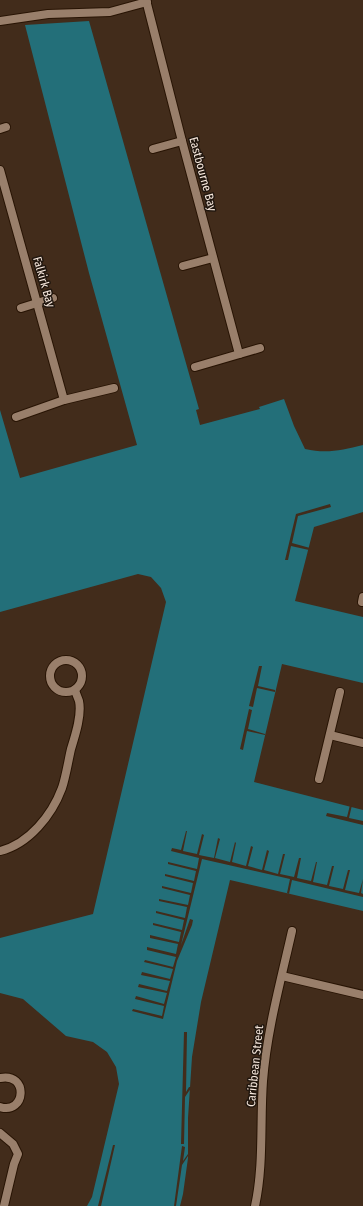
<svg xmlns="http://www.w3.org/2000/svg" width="363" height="1206" font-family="'Fira Sans Condensed',sans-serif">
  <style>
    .water { fill: #236f79 }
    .pier { fill: #422c1b }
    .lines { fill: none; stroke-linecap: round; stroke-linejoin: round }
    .minor-casing { stroke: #281404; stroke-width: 10 }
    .minor { stroke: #997f6b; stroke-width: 8 }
    .labels { text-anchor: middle; stroke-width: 3; stroke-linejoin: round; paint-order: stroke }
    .street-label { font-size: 12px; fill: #f9eadf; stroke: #21170f }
  </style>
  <rect width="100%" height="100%" fill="#422c1b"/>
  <path class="water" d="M89,21l110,388 -3,1 4,15 60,-16 -1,-2 25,-8 10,27 11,23c22,5 37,1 58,-4v67l-49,15 -19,74 68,16v66l-81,-19 -28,118 109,28v101l-133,-31 -29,122 -9,55 -4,61v40l-5,36 -3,12h-93l5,-9 27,-113 -3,-17 -9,-15 -14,-10 -27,-6 -43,-37 -23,-6v-55l93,-24 73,-312 -5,-14 -10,-11 -13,-3 -138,38v-202l20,68 117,-33 -48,-172 -64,-248z"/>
  <g class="pier">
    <polygon points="330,504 331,507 298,516 292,543 310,548 309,550 291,546 288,560 285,560 296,514"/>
    <polygon points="259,666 262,666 258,686 275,690 275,692 257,688 253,707 249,706"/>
    <polygon points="249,709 252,710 248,729 265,734 265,735 247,731 243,750 240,749"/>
    <polygon points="350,805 352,805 349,818 363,821 363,825 326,816 327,813 347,817"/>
    <polygon points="186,831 187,831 183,851 197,854 202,834 204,835 199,855 214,858 218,838 220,839 215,858 230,862 235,842 236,843 232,862 246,866 251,846 253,847 248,866 262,870 267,850 269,851 264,870 278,874 283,854 285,854 280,874 294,877 299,858 301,858 297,878 311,881 316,862 317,862 313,882 327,885 332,866 334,866 329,886 343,889 348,870 350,870 345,890 359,893 363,879 361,893 363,894 363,897 292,880 289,894 287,893 290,879 202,859 181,945 190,919 193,920 192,925 177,961 163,1019 132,1011 133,1009 162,1016 164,1006 135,999 136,996 164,1004 167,993 138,987 139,984 167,991 170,981 141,975 142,972 170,979 173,969 144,962 145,960 173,967 176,957 147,950 147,947 176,954 178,944 150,938 150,935 179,942 181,932 153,925 153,923 182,930 184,920 156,913 156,911 185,918 187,907 159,901 159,899 188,905 190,895 162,888 162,886 191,893 193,883 165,876 165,874 194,881 196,871 168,864 168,862 197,869 199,858 171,851 172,848 181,850"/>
    <polygon points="184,1032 187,1032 186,1092 189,1087 191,1087 190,1090 189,1091 185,1097 184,1144 181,1144"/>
    <polygon points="113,1145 115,1145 101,1206 98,1206"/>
    <polygon points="182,1146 185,1147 183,1161 188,1154 188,1156 182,1165 176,1206 174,1206"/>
  </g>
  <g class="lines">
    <defs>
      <g id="minor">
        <polyline points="146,0 182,141 239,354"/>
        <polyline points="0,21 48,14 110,12 147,2"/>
        <polyline points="0,129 6,127"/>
        <polyline points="153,149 182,141"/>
        <polyline points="0,170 64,400"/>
        <polyline points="183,266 213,258"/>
        <polyline points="21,308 53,298"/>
        <polyline points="195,367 260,348"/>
        <polyline points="16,417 64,400 114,388"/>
        <polyline points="362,602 363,597"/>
        <circle cx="66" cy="676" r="16"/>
        <polyline points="330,735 363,743"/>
        <polyline points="319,779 340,692"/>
        <path d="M0,851c29,-7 52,-36 62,-63 4,-12 6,-26 9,-39 4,-13 11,-34 8,-48 -1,-3 -3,-7 -4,-11"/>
        <polyline points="282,976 363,995"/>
        <path d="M0,1078c29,-6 26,37 0,29"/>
        <polyline points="0,1133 13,1144 18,1154 14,1164 4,1206"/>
        <path d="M255,1206c9,-41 5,-84 8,-125 4,-51 18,-101 29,-150"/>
      </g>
    </defs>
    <use href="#minor" class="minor-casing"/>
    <use href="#minor" class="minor"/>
  </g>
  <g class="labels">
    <g class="street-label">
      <text transform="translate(203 174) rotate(75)" y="4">Eastbourne Bay</text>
      <text transform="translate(44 282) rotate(74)" y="4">Falkirk Bay</text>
      <text transform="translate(255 1066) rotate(-84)" y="4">Caribbean Street</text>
    </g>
  </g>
</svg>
